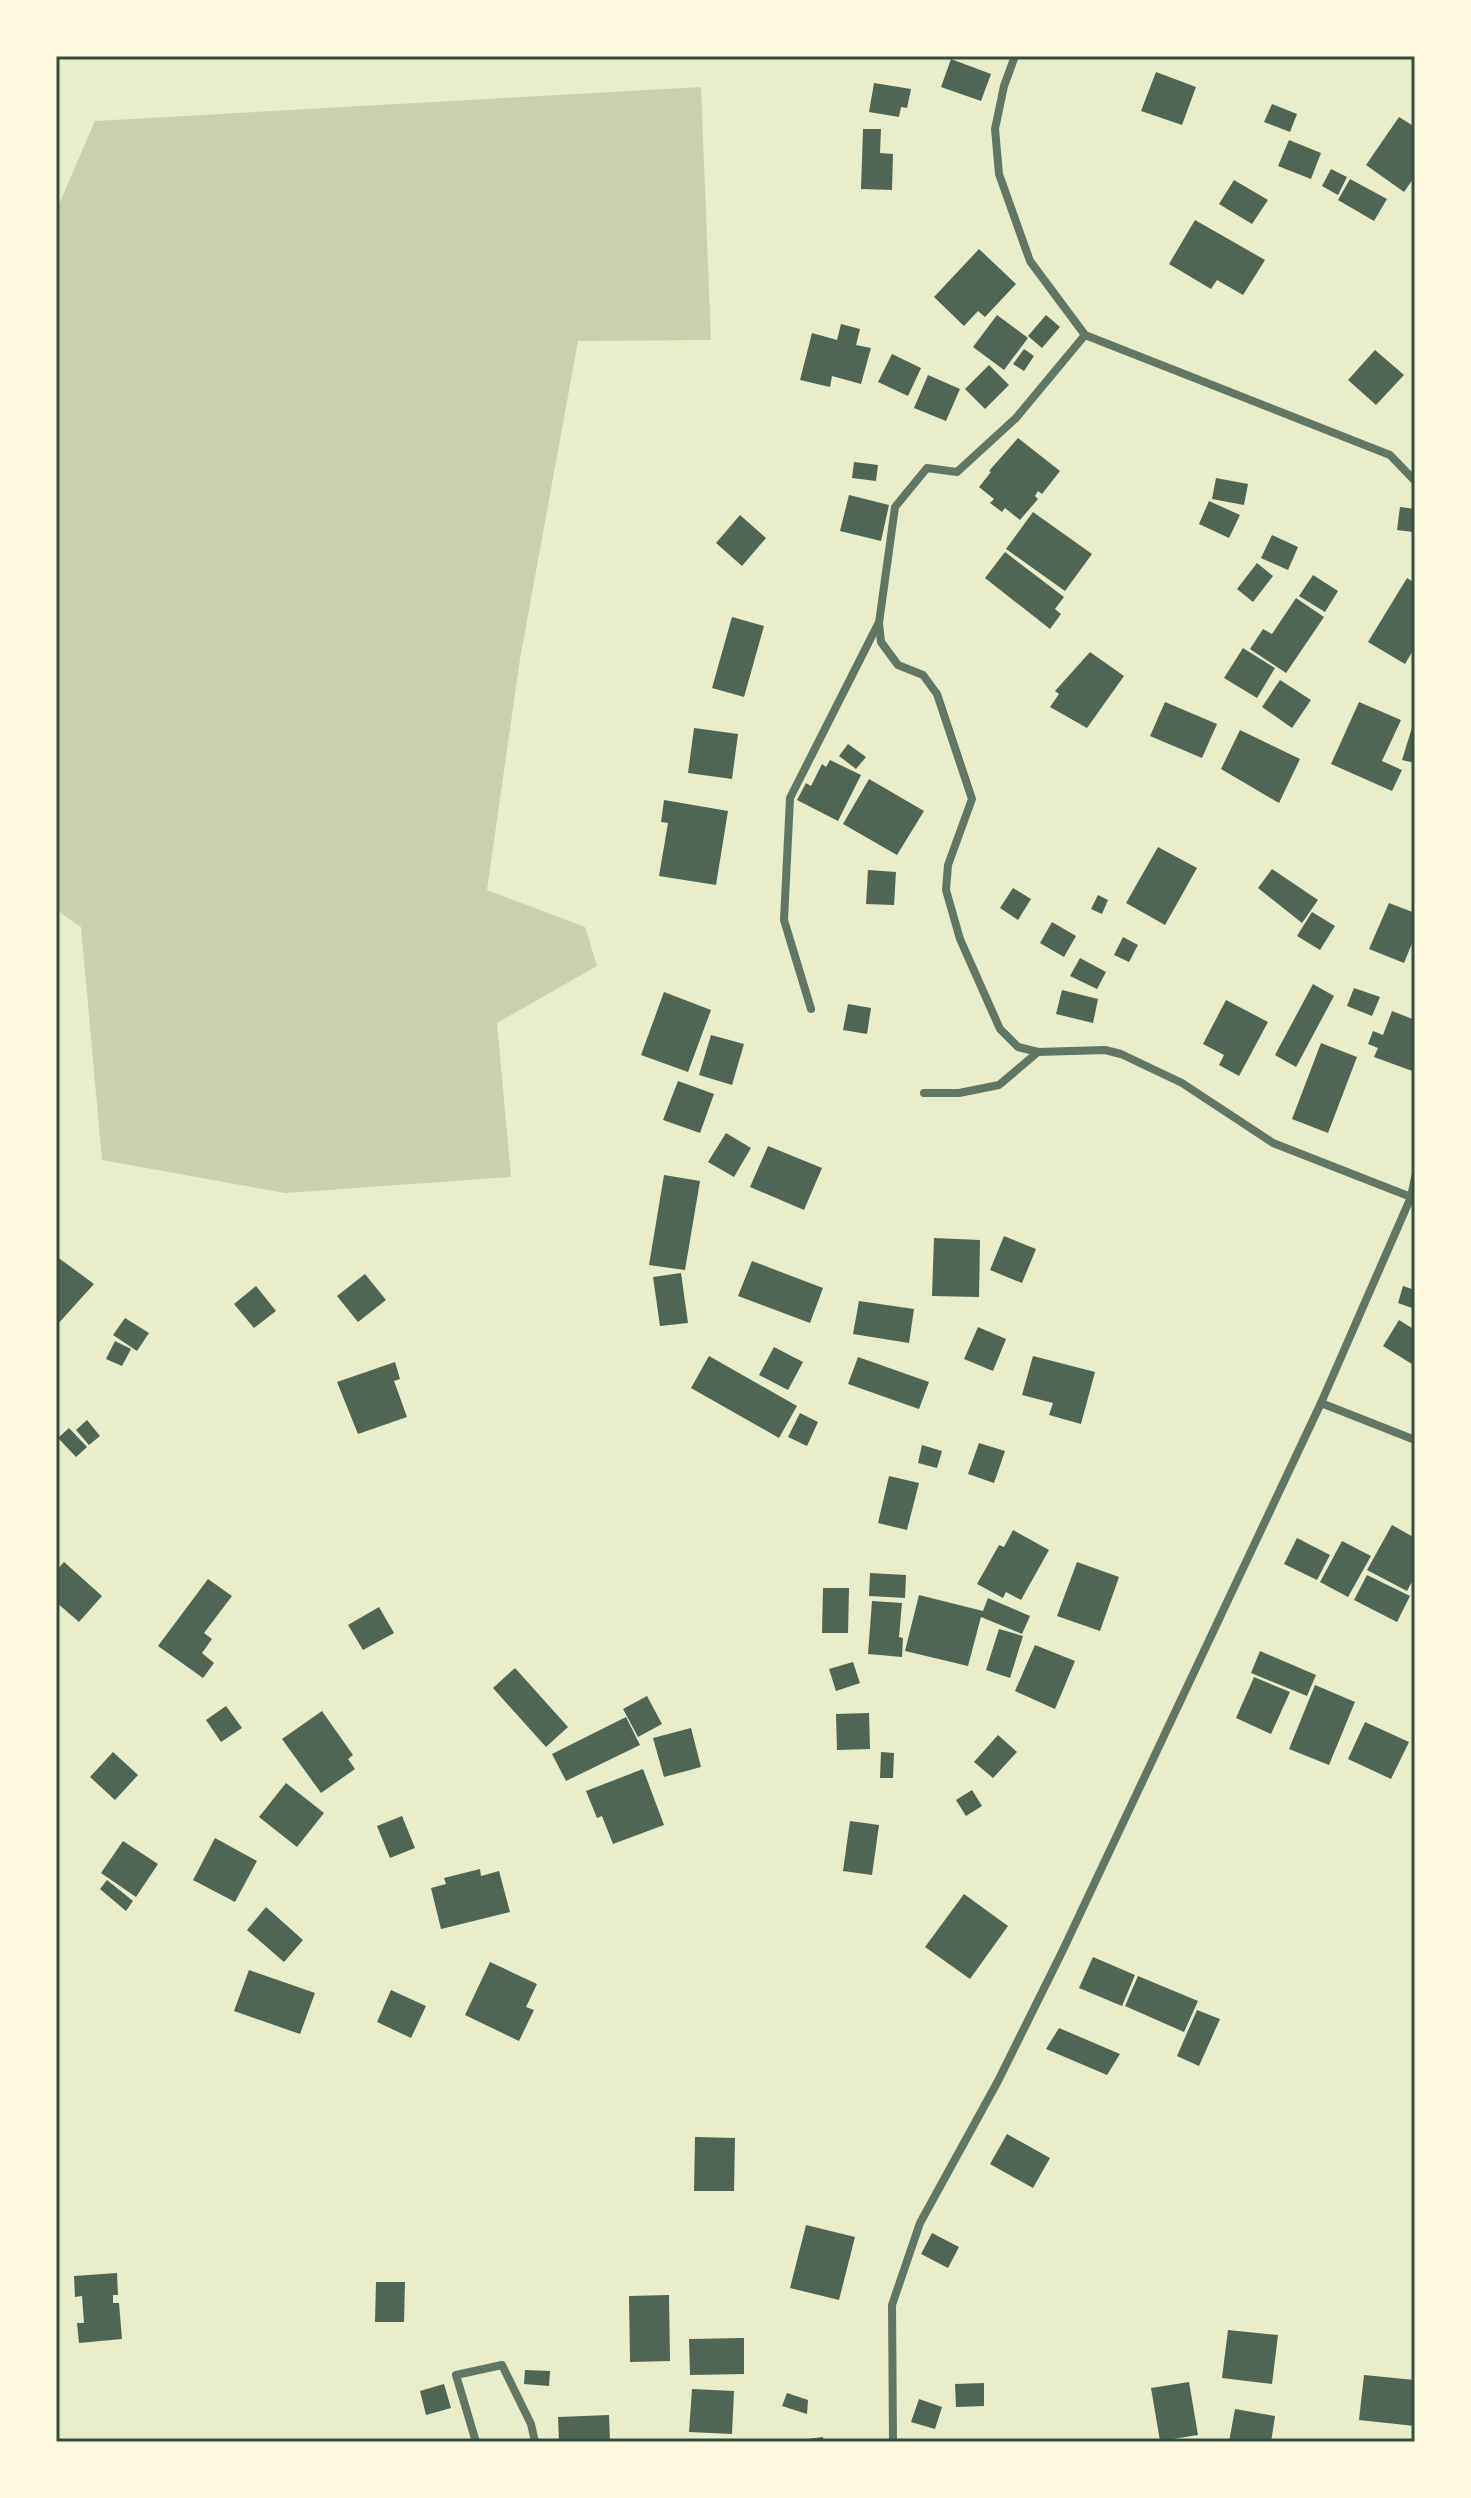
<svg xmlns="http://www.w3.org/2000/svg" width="1471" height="2498" font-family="Rubik,sans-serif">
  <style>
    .green { fill: #cad2ad }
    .building { fill: #4f6655 }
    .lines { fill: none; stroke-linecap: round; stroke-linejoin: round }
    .minor { stroke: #617663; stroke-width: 8 }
    .neatline { fill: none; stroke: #344e41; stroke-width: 3 }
  </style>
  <rect width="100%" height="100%" fill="#e9edc9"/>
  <polygon class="green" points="701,87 711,340 578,341 520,659 487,890 585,927 597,966 497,1023 511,1177 285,1193 102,1160 81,927 56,910 56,211 95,121"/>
  <g class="building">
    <polygon points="951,59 991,74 981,101 941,87"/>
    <polygon points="1156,72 1196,87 1182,125 1141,111"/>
    <polygon points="874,83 911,89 907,108 901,107 899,117 869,112"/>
    <polygon points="1272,104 1297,114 1290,132 1264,122"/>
    <polygon points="1399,117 1415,127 1415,176 1404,192 1366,165"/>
    <polygon points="863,129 881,129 880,153 893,154 892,190 861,189"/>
    <polygon points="1289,140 1321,153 1311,179 1278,166"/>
    <polygon points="1331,169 1347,177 1338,195 1322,186"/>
    <polygon points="1350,179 1387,199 1374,221 1338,200"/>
    <polygon points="1234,180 1268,200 1252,224 1219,204"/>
    <polygon points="1195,220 1265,260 1243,295 1217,280 1211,289 1169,264"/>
    <polygon points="979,249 1016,284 985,317 978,311 964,326 934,297"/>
    <polygon points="997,315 1028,338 1004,370 973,347"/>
    <polygon points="1046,315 1060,327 1042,348 1028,336"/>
    <polygon points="841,324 860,329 856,345 871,348 861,384 832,376 830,387 800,380 812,333 837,340"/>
    <polygon points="1024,349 1034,356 1024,371 1013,364"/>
    <polygon points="1375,350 1404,375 1376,405 1348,380"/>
    <polygon points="892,354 921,368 908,396 878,382"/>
    <polygon points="989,365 1009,385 985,409 965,389"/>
    <polygon points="928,375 960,389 946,421 914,408"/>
    <polygon points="1018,438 1060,471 1042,494 1038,491 1035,496 1038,499 1020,520 1005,508 1002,512 990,503 994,499 979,487 991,472 989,471"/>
    <polygon points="854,462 878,465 876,481 852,478"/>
    <polygon points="1216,478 1248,484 1244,505 1212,499"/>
    <polygon points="849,495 889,505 881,541 840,531"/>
    <polygon points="1209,501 1240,515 1229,538 1199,524"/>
    <polygon points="1400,507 1415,509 1413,532 1397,530"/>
    <polygon points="1033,512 1092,554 1065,591 1006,549"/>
    <polygon points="740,515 766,538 742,566 716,543"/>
    <polygon points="1272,535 1298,547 1288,570 1261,558"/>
    <polygon points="1005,552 1064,597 1055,609 1061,614 1050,629 985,578"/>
    <polygon points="1257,563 1273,576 1253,602 1237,589"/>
    <polygon points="1313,575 1338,591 1325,612 1299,596"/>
    <polygon points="1407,578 1415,583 1415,647 1405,664 1368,642"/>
    <polygon points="1296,598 1324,617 1286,673 1250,649 1263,629 1272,634"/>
    <polygon points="732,617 764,626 744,697 712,688"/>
    <polygon points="1243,648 1275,668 1257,698 1224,678"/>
    <polygon points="1090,652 1124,676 1087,728 1050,707 1059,694 1055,691"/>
    <polygon points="1280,680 1311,700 1292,728 1262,707"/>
    <polygon points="1165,702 1217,724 1202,758 1150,736"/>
    <polygon points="1359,702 1401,720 1382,761 1402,770 1392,791 1331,764"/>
    <polygon points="1415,718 1415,763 1402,760"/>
    <polygon points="694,728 738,734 732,779 688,773"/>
    <polygon points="1240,730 1300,759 1279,803 1221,769"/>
    <polygon points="848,744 866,757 856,769 839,756"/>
    <polygon points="830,760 861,775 838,821 797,800 806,783 811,786 822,764 826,767"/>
    <polygon points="869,779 924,811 897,855 843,824"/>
    <polygon points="664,800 728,811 716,885 659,876 668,823 661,822"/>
    <polygon points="1158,847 1197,868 1165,925 1126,903"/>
    <polygon points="1272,869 1318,900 1302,923 1258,888"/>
    <polygon points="868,870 896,872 894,905 866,904"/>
    <polygon points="1013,888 1031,899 1018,920 1000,908"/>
    <polygon points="1098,895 1108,900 1102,914 1091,909"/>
    <polygon points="1389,903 1415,913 1415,936 1404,963 1369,949"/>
    <polygon points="1312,912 1335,926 1320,950 1297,936"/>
    <polygon points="1052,922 1076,936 1064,957 1040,943"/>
    <polygon points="1123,937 1138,945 1129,962 1114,955"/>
    <polygon points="1080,958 1106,972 1097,989 1070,976"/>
    <polygon points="1313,984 1334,996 1296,1067 1275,1055"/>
    <polygon points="1354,988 1380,997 1372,1016 1347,1006"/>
    <polygon points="1062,990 1098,999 1093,1023 1056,1014"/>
    <polygon points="664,992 711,1010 688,1072 641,1055"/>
    <polygon points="1226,1000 1268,1022 1239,1076 1219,1065 1224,1055 1203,1044"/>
    <polygon points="848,1004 871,1008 867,1034 843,1030"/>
    <polygon points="1392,1011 1415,1020 1415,1072 1374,1057 1378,1048 1368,1044 1373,1031 1383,1035"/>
    <polygon points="711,1035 744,1044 732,1085 699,1075"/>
    <polygon points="1321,1043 1357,1057 1328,1133 1292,1119"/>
    <polygon points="678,1081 714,1094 700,1133 663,1120"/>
    <polygon points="726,1133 751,1148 734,1177 708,1162"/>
    <polygon points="768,1146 822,1168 804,1210 750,1187"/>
    <polygon points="664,1175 700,1181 685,1270 649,1265"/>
    <polygon points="1004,1236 1036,1249 1022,1283 990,1270"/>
    <polygon points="934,1238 980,1240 979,1297 932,1296"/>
    <polygon points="56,1256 94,1284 56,1326"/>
    <polygon points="752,1261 823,1288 810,1323 738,1296"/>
    <polygon points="681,1273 688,1323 660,1326 653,1277"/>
    <polygon points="365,1274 386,1300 358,1322 337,1296"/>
    <polygon points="256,1286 276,1311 254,1328 234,1304"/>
    <polygon points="1403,1286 1415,1290 1415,1309 1398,1303"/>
    <polygon points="859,1301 914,1309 909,1343 853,1334"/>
    <polygon points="125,1318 149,1333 137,1351 113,1335"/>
    <polygon points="1399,1320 1415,1330 1415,1366 1383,1346"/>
    <polygon points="978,1327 1006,1339 993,1371 964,1359"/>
    <polygon points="115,1341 131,1349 122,1366 106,1359"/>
    <polygon points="774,1347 803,1362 788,1390 759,1375"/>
    <polygon points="709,1356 797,1406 779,1438 691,1388"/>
    <polygon points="1033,1356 1095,1372 1081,1424 1049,1415 1053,1403 1022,1395"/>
    <polygon points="858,1357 929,1382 919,1409 848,1384"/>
    <polygon points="395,1362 400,1379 394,1381 407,1417 358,1434 337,1382"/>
    <polygon points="800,1413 818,1422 807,1446 788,1437"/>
    <polygon points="87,1420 100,1436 89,1445 76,1430"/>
    <polygon points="69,1428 87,1447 76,1457 58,1438"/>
    <polygon points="979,1443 1005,1451 994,1483 968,1474"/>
    <polygon points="922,1445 942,1451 937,1468 918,1463"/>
    <polygon points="889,1476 919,1483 907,1530 878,1523"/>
    <polygon points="1392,1525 1415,1538 1415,1576 1407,1591 1367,1570"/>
    <polygon points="1013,1530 1049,1550 1021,1600 1006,1592 1003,1598 977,1584 999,1545 1004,1547"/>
    <polygon points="1297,1538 1330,1555 1317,1580 1284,1564"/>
    <polygon points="1342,1541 1371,1556 1348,1597 1320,1582"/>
    <polygon points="64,1562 102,1596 79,1622 56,1602 56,1571"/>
    <polygon points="1077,1562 1119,1577 1100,1631 1057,1616"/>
    <polygon points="870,1573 906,1575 905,1598 869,1596"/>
    <polygon points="1367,1575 1410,1596 1397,1622 1354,1600"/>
    <polygon points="208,1579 232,1596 204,1633 212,1639 202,1653 214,1663 203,1678 158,1646"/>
    <polygon points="823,1588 849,1588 848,1633 822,1633"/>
    <polygon points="919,1595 983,1611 988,1598 1030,1616 1022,1634 981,1617 968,1666 905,1651"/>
    <polygon points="872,1601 902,1603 899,1637 903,1638 902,1657 868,1654"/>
    <polygon points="379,1607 394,1633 363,1650 348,1625"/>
    <polygon points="999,1629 1023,1636 1010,1678 986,1670"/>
    <polygon points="1035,1645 1075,1661 1055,1709 1015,1691"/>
    <polygon points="1260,1651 1316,1675 1307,1696 1251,1673"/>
    <polygon points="853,1662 860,1683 836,1691 829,1669"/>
    <polygon points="515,1668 568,1727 546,1747 493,1688"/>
    <polygon points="1254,1677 1290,1692 1271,1734 1236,1718"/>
    <polygon points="1315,1685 1355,1702 1329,1765 1289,1749"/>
    <polygon points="647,1696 662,1724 638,1737 623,1709"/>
    <polygon points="226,1706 242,1728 221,1742 206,1720"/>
    <polygon points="322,1711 353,1755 348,1759 355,1769 321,1793 282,1739"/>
    <polygon points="869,1713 870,1749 837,1750 836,1714"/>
    <polygon points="626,1717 640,1745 566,1781 552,1754"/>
    <polygon points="1365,1722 1409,1742 1391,1779 1348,1759"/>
    <polygon points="691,1728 701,1767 664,1777 653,1738"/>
    <polygon points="998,1735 1017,1752 993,1778 974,1762"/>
    <polygon points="113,1752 138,1775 115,1800 90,1777"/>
    <polygon points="881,1752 894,1753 893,1778 880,1778"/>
    <polygon points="643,1769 664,1825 613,1844 602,1816 597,1818 586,1791"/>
    <polygon points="286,1783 324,1813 297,1847 259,1817"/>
    <polygon points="972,1790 982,1806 966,1816 956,1800"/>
    <polygon points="402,1816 415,1848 390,1858 377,1826"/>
    <polygon points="850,1821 879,1825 872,1875 843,1871"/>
    <polygon points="215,1838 257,1861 235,1902 193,1880"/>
    <polygon points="123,1841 158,1864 136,1897 101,1873"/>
    <polygon points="480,1869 481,1876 499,1871 510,1912 441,1929 431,1888 446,1884 444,1878"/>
    <polygon points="107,1880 133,1901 126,1911 100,1889"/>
    <polygon points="964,1894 1008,1926 970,1979 925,1947"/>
    <polygon points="266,1907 303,1940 284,1962 247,1930"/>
    <polygon points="1093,1957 1135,1975 1122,2006 1079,1988"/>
    <polygon points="490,1962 537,1984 526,2007 534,2010 519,2041 465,2015"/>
    <polygon points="249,1970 315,1993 300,2034 234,2011"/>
    <polygon points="1138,1976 1198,2001 1184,2032 1125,2006"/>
    <polygon points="391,1990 426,2006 411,2038 377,2022"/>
    <polygon points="1197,2010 1220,2019 1199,2066 1177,2056"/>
    <polygon points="1059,2028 1120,2054 1107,2075 1046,2049"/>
    <polygon points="1007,2134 1050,2158 1033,2188 990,2164"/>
    <polygon points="695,2137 735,2138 734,2191 694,2191"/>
    <polygon points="806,2225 855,2237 839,2300 790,2288"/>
    <polygon points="932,2233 959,2247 948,2268 921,2254"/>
    <polygon points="117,2273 118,2295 113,2295 113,2303 119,2303 122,2339 79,2343 77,2323 84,2323 82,2296 75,2297 74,2276"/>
    <polygon points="376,2282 405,2282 404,2322 375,2322"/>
    <polygon points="669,2295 670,2361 630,2362 629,2296"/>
    <polygon points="1228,2330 1278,2335 1272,2384 1222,2378"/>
    <polygon points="744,2338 744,2374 690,2375 689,2339"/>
    <polygon points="525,2370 550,2371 549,2386 524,2384"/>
    <polygon points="1364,2375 1415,2380 1415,2426 1359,2420"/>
    <polygon points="1189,2382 1198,2435 1160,2441 1151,2388"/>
    <polygon points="984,2383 984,2406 956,2407 955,2384"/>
    <polygon points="444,2384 451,2408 426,2415 420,2391"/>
    <polygon points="692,2389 734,2391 732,2434 689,2432"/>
    <polygon points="787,2393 808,2400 807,2414 782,2406"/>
    <polygon points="919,2399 942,2407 935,2429 911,2422"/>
    <polygon points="1235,2409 1275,2416 1271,2442 1229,2442"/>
    <polygon points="609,2415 610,2442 559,2442 558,2417"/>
    <polygon points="823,2437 824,2442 799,2442 799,2440"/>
  </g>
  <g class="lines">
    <g class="minor">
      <polyline points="1015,56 1004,86 995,129 999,174 1030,261 1085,335 1390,455 1415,481"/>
      <polyline points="1085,335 1016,418 957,472 927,468 895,507 879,623 881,642 898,665 923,675 937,694 972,799 948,865 946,890 960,939 1000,1029 1018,1047 1038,1052 1105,1050 1121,1054 1182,1083 1273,1143 1411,1197"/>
      <polyline points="811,1009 784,920 790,798 878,624"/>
      <polyline points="924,1093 959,1093 999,1085 1038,1052"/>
      <polyline points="1321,1403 1415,1440"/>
      <polyline points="476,2442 456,2375 502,2365 531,2424 535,2442"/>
      <polyline points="893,2442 892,2305 920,2223 998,2081 1062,1952 1321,1403 1411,1197 1415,1177"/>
    </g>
  </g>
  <rect width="1471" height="2498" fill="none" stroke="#fefae0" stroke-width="116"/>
  <rect x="58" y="58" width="1355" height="2382" class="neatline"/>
</svg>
